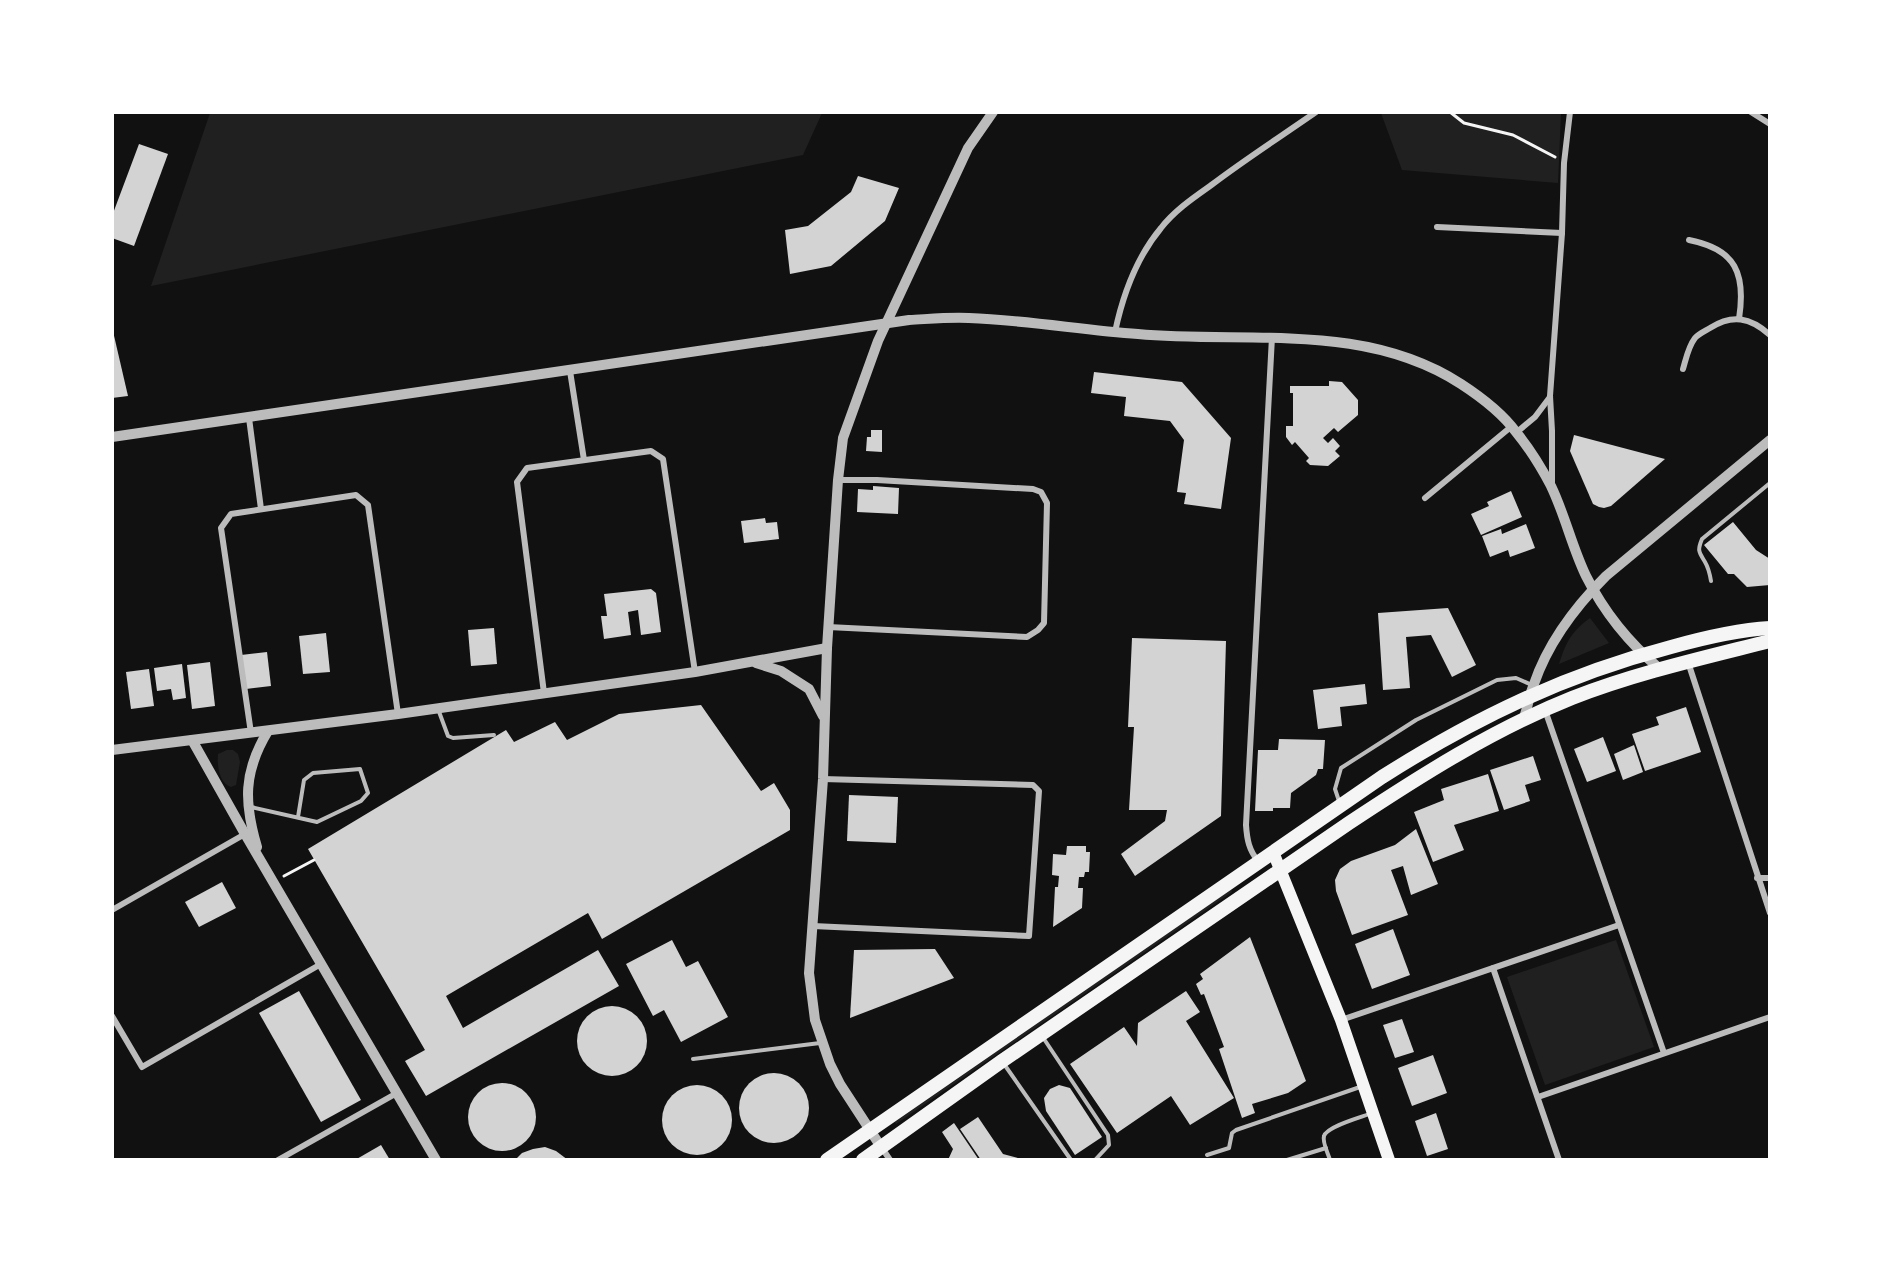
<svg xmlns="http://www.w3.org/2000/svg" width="1882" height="1272" font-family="Lora,serif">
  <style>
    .green { fill: #202020 }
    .building { fill: #d3d3d3 }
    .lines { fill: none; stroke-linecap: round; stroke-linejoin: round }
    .path { stroke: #f5f5f5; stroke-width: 3 }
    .service { stroke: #bcbcbc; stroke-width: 4 }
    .minor { stroke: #bcbcbc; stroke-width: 6 }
    .tertiary { stroke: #bcbcbc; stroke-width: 10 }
    .secondary { stroke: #f5f5f5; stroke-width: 12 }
    .primary { stroke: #f5f5f5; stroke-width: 14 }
  </style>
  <rect width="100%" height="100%" fill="#111"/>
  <g class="green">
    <polygon points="210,113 210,112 822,113 803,155 151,286"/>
    <polygon points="1381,113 1561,113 1558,183 1402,170"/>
    <path d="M1590,618l19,25 -50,21c7,-22 12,-32 31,-46z"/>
    <path d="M227,750h6l5,4 2,8 -4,23 -5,2c-12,-4 -14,-21 -13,-33z"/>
    <polygon points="1231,889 1232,892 896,1124 895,1122"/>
    <polygon points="1616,940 1654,1047 1545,1085 1507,977"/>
  </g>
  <g class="building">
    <polygon points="139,144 168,154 134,246 112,238 112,216"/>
    <polygon points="858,176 899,188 885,221 831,266 790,274 785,230 808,226 851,192"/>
    <polygon points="112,327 128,396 112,398"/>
    <polygon points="1094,372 1182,382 1231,438 1221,509 1184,504 1186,493 1177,492 1184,440 1170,421 1124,416 1126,397 1091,393"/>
    <polygon points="1329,381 1342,382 1358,400 1358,415 1338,432 1334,428 1323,438 1328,443 1333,438 1340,446 1335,451 1340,456 1328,466 1310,465 1306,461 1309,458 1295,442 1292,445 1286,437 1286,426 1293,426 1293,393 1290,393 1290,386 1329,386"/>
    <polygon points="871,430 882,430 882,452 866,451 867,437 871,437"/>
    <polygon points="1574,435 1665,459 1611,506 1604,508 1599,507 1593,504 1570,451"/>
    <polygon points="873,486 899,488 898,514 857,512 858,489 873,490"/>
    <polygon points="1511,491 1522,517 1481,535 1471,514 1489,506 1487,502"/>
    <polygon points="765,518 766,523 777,522 779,539 744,543 741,521"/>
    <polygon points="1733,522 1756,550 1770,559 1770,585 1747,587 1734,574 1728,574 1704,545"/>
    <polygon points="1526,524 1535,548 1510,557 1508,550 1490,557 1482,536 1501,529 1502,534"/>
    <polygon points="651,589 656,593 661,632 641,635 638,610 628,612 631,635 604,639 601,616 607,616 604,594"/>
    <polygon points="1448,608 1476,665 1452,677 1431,635 1406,637 1410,688 1383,690 1378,613"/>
    <polygon points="494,628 497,664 471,666 468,630"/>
    <polygon points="326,633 330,672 303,674 299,636"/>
    <polygon points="1132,638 1226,641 1221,816 1135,876 1121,854 1165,821 1167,810 1129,810 1134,727 1128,727"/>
    <polygon points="267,652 271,686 246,689 241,655"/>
    <polygon points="210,662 215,706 192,709 187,665"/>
    <polygon points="182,664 186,698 173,700 171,689 157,691 154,668"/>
    <polygon points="149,669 154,706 131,709 126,672"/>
    <polygon points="1365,684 1367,704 1340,707 1342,726 1318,729 1313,690"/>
    <polygon points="701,705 761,791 774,783 790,810 790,830 602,939 588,913 446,996 463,1028 598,950 619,986 426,1096 405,1061 425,1050 308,849 506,730 514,742 555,722 567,740 619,714"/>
    <polygon points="1686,707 1701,752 1645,771 1632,734 1659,725 1656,717"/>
    <polygon points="1603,737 1616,771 1587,782 1574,749"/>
    <polygon points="1279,739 1325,740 1323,769 1318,769 1316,775 1291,793 1290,808 1273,808 1273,811 1255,811 1258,750 1278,750"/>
    <polygon points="1634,745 1643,772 1623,780 1614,754"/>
    <polygon points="1533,756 1541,780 1525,785 1530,801 1504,810 1490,770"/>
    <polygon points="1488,774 1499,811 1454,825 1464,850 1433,862 1414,812 1444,800 1441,789"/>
    <polygon points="849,795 898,797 896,843 847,841"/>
    <polygon points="1416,829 1438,884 1411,895 1403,866 1391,870 1408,915 1352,935 1336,891 1335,880 1340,869 1351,861 1395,845"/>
    <polygon points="1067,846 1086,846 1086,852 1090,852 1089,872 1085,872 1084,877 1079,877 1078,888 1083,888 1082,908 1053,927 1055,887 1058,887 1059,876 1052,875 1053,854 1066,855"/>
    <polygon points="222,882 236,908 199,927 185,902"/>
    <polygon points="1393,929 1410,975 1372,989 1355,944"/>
    <polygon points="1250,937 1306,1081 1288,1093 1252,1104 1255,1113 1242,1118 1219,1049 1224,1047 1204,994 1201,995 1196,984 1203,979 1200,974"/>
    <polygon points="672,940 686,967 698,961 728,1017 681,1042 664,1010 653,1016 626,964"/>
    <polygon points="935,949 954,978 850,1018 854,950"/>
    <polygon points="299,991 361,1100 321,1122 259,1013"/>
    <polygon points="1186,991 1200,1012 1186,1021 1234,1098 1190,1125 1171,1096 1117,1133 1070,1064 1124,1027 1137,1046 1138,1023"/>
    <circle cx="612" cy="1041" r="35"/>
    <polygon points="1402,1019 1414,1052 1395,1058 1383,1025"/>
    <polygon points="1433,1055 1447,1093 1412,1106 1398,1068"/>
    <circle cx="774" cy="1108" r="35"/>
    <circle cx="502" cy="1117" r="34"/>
    <polygon points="1059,1085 1070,1088 1102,1137 1075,1155 1046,1111 1044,1098 1050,1089"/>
    <circle cx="697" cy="1120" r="35"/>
    <polygon points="1436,1113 1448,1149 1427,1156 1415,1121"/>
    <polygon points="978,1117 1003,1154 1025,1160 981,1160 960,1129"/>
    <polygon points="954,1123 979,1160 948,1160 953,1149 942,1132"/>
    <polygon points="381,1145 390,1160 355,1160"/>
    <polygon points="545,1147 556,1151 568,1160 515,1160 522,1153 533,1149"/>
  </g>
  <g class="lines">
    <g class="path">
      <polyline points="1450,112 1464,123 1513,135 1555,157"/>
      <polyline points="284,876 314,860"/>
    </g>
    <g class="service">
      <path d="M1711,581c-1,-6 -3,-14 -6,-19 -6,-10 -8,-11 -3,-23l68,-56"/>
      <polyline points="438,709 448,736 453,738 494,735"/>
      <polyline points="1340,804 1335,789 1341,768 1416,720 1497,680 1516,678 1532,685"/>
      <polyline points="251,807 317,822 361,801 368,793 360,769 313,773 304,780 298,817"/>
      <polyline points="1042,1036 1108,1135 1109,1145 1095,1160"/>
      <polyline points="693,1059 820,1043"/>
      <polyline points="1004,1064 1071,1160"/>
      <polyline points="1207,1155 1229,1148 1232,1133 1236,1130 1360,1087"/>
      <polyline points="1287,1160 1326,1148"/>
      <path d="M1330,1160c-2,-7 -8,-18 -6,-24 3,-10 38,-19 48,-23"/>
    </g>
    <g class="minor">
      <polyline points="1751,112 1770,124"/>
      <polyline points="1437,227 1562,233"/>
      <path d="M1689,240c47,9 57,34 50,79"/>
      <path d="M1115,332c8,-38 21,-74 46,-104 13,-17 32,-30 49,-42 34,-26 70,-49 106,-74"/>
      <path d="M1683,369c3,-10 5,-22 12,-31 3,-4 10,-7 15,-10 22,-14 40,-11 60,7"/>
      <polyline points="570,371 584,460"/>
      <polyline points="249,418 261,509"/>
      <polyline points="1517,432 1535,417 1550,397"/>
      <polyline points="1552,483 1552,431 1550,396 1562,233 1564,163 1570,112"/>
      <polyline points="1425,498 1512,426"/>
      <polyline points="828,627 1027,637 1038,630 1044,623 1047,503 1041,492 1033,489 877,480 838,480"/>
      <polyline points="1688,662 1770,913"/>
      <polyline points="544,693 517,482 527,468 651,451 663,459 695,672"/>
      <polyline points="1545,710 1664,1053"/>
      <polyline points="251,733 221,528 231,514 356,495 368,505 398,714"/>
      <path d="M1258,861c-9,-11 -11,-21 -12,-36l26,-488"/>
      <polyline points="1757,878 1770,878"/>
      <polyline points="112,910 245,834"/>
      <polyline points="813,926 1029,936 1039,791 1033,785 823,779"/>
      <polyline points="1493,968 1559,1160"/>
      <polyline points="112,1016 142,1067 321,964"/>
      <polyline points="1341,1020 1619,925"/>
      <polyline points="1538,1097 1770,1017"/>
      <polyline points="882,1148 890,1160"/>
      <polyline points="278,1160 397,1093"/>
    </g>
    <g class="tertiary">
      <path d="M112,437l797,-117c20,-1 40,-3 60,-2 56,2 113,12 169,16 109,10 226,-13 323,50 20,13 41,29 55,48 14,17 25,35 35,54 14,29 21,61 35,90 18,36 43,67 74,93"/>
      <polyline points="756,663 781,671 809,689 823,716"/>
      <path d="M1523,720c5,-12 6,-25 11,-36 14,-41 42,-78 72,-108l164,-136"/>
      <polyline points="192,740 245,834 436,1160"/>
      <polyline points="112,750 398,714 695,672 827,648"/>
      <path d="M257,847c-13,-44 -14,-75 11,-116"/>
      <polyline points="881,1147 840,1084 830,1064 815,1020 809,973 823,779 827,648 838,480 843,438 878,341 968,148 993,112"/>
    </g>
    <polyline class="secondary" points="1273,852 1341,1020 1389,1160"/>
    <g class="primary">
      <path d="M827,1160l555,-383c93,-59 182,-102 289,-130 32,-9 65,-17 99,-19"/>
      <path d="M863,1160l139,-99 347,-238c71,-47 143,-93 223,-125 64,-25 131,-40 198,-57"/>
    </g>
  </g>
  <rect width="1882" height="1272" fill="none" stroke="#ffffff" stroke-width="228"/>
</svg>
